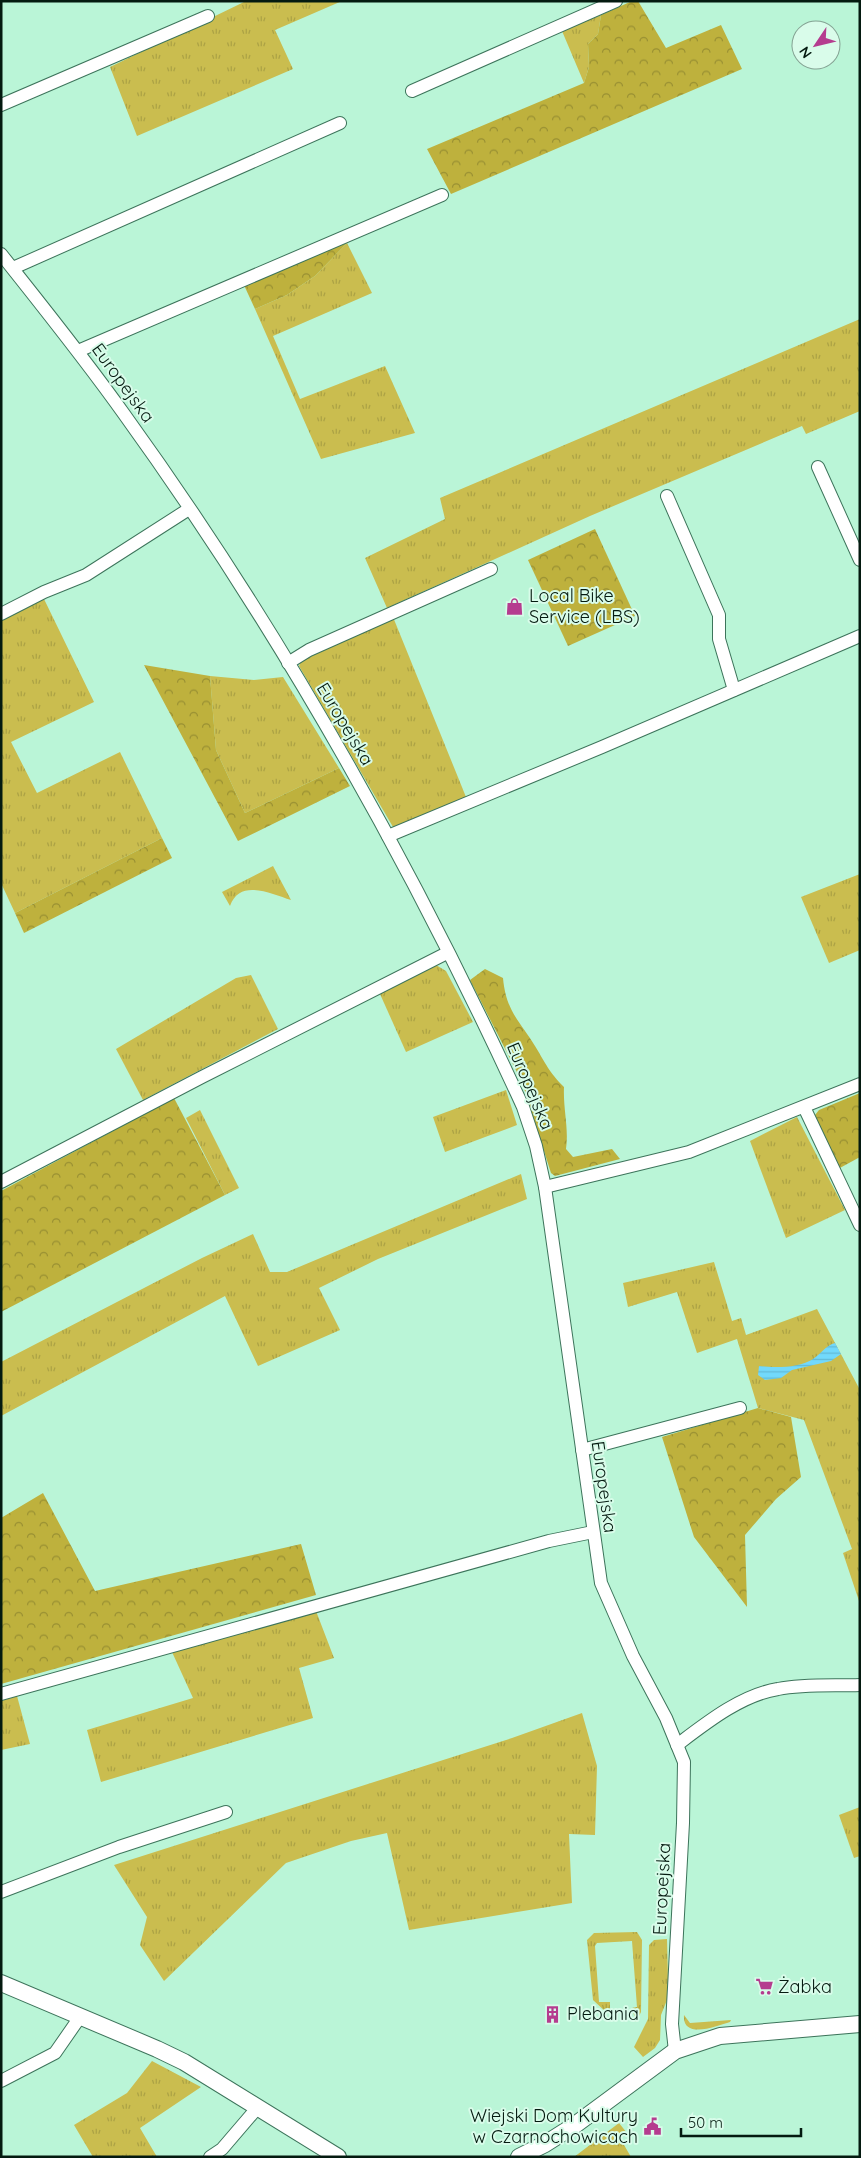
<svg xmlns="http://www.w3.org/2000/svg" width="861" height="2158" font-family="Quicksand,sans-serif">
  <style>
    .grass { fill: url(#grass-tufts) }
    .forest { fill: url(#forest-crowns) }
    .water { fill: url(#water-rules) }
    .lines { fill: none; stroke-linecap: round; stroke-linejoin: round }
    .minor-casing { stroke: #3d745b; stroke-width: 14 }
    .tertiary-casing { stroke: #3d745b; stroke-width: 18 }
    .minor { stroke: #fff; stroke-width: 12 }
    .tertiary { stroke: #fff; stroke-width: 16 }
    .labels { text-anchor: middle; stroke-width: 4; stroke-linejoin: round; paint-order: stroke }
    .street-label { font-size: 18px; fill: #041a10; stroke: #d9fcea }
    .poi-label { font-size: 18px; fill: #041a10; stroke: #d9fcea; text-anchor: start }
  </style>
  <defs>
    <pattern id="grass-tufts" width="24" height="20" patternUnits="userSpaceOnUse" patternTransform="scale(1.25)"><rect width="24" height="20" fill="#cabd4f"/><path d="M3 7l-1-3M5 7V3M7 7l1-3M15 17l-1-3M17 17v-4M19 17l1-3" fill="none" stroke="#aca244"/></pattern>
    <pattern id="forest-crowns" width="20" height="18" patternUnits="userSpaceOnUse" patternTransform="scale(1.25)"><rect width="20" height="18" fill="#beb13d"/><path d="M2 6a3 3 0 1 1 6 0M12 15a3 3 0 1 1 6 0" fill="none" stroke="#988f32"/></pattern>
    <pattern id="water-rules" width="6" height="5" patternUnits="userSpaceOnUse" patternTransform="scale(1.25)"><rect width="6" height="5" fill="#72d9fc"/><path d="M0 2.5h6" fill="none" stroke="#61bad7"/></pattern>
  </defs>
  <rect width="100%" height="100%" fill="#baf5d7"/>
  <g class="grass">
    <polygon points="246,1 342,1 275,30 293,69 137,136 110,67"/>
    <polygon points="601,15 598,34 588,44 589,67 584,83 562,31"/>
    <polygon points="347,243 372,293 273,336 300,399 385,366 415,433 321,459 255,309 287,295 315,276"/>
    <polygon points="860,319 860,411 806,434 802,426 590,516 387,608 365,558 445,519 440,498"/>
    <polygon points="44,599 94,702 11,742 37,793 120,752 162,838 15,913 1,883 1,619"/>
    <polygon points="393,617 466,797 393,827 299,666 301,661 308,655"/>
    <polygon points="210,676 254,680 283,677 339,768 245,813 216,750"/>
    <path d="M273,866l18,34c-20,-6 -51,-22 -61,6l-8,-14z"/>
    <polygon points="860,874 860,950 829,963 801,897"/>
    <polygon points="436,965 446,971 473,1022 406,1052 380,994"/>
    <polygon points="251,975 278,1029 143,1100 116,1049 236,978"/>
    <polygon points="506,1090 517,1125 445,1152 433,1117"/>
    <polygon points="200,1110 239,1188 225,1195 186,1118"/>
    <polygon points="797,1117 845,1210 786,1238 750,1141"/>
    <polygon points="521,1174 527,1199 378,1259 319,1288 340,1330 258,1366 225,1296 1,1416 1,1362 202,1258 253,1234 270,1272 287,1272"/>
    <polygon points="714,1262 732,1321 741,1318 746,1335 817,1309 860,1390 860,1604 843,1553 852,1549 804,1420 758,1408 737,1339 697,1353 677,1292 628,1307 623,1283"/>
    <polygon points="316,1611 334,1658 299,1668 313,1718 101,1782 87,1730 193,1698 172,1652"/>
    <polygon points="17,1696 30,1744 1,1750 1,1701"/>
    <polygon points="582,1713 597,1766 595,1835 569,1834 572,1903 409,1930 387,1833 351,1841 286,1863 164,1981 140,1945 147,1917 114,1865 512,1738"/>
    <polygon points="860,1807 860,1856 854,1858 839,1815"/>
    <polygon points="637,1932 642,1940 641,2012 636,2022 632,2008 637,2007 632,1941 597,1943 595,1946 599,2002 610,2002 610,2009 617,2009 617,2011 607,2013 593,2000 587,1940 594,1933"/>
    <polygon points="667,1939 668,1979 667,2000 661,2015 660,2040 655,2048 643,2057 634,2047 648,2019 649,1945 654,1940"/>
    <path d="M684,2015l6,8 41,-3 -1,2c-13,4 -48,18 -46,-7z"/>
    <polygon points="152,2061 201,2087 140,2128 157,2157 93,2157 74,2125 127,2093"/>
    <polygon points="619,2123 627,2133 620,2138 631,2157 574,2157"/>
  </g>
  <g class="forest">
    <polygon points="632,1 638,1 666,48 721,25 742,69 451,194 427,149 584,83 589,67 588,44 598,34 601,15"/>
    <polygon points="347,243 315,276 287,295 255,309 243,283"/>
    <polygon points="595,529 635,616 568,646 528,560"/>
    <polygon points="144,665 210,676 216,750 245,813 339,768 350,786 238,841"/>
    <polygon points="162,838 172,858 24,933 15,913"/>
    <path d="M485,969l18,9c3,33 16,42 32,68 11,18 14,26 29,41 -1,22 5,41 2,62l7,8 39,-8 8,10 -65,17 -4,-3 -29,-91 -52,-102z"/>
    <polygon points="860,1093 860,1157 838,1169 815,1115 819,1110"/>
    <polygon points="174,1098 225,1195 1,1312 1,1191"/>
    <polygon points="758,1408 791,1417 801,1477 776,1499 745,1535 747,1607 694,1537 662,1437"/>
    <polygon points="43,1493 95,1591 301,1544 316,1595 1,1684 1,1518"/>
  </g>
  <path class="water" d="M835,1343l6,11 -10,7 -39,9 -11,8 -16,2 -7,-5 1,-9c15,2 41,2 54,-7 8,-5 12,-13 22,-16z"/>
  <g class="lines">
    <defs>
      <g id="minor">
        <polyline points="412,91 616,1"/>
        <polyline points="1,105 208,16"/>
        <path d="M1,254c42,53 84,105 123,160 156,216 288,451 399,693l13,39 9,41 56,396 32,73 33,62 18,44 -1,61 -11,201 3,27"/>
        <polyline points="13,268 340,123"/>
        <polyline points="78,351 442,195"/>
        <polyline points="818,467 860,560"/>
        <polyline points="667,496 719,615 719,639 734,690"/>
        <polyline points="1,614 44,592 86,575 189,509"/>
        <polyline points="288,663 309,650 491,569"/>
        <polyline points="388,836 602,747 860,636"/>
        <polyline points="804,1107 860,1225"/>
        <polyline points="1,1182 202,1077 447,953"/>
        <polyline points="545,1187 689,1152 860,1084"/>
        <polyline points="582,1450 740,1408"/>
        <polyline points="1,1694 549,1541 593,1532"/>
        <path d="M677,1745c29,-22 64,-50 101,-56 26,-5 55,-3 82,-4"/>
        <polyline points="1,1892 119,1847 226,1812"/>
        <polyline points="1,2081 55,2053 80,2017"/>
        <polyline points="210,2157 222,2149 258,2107"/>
      </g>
      <g id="tertiary">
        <polyline points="1,1983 157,2049 184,2062 338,2157"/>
        <polyline points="519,2157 545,2144 575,2125 675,2051 720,2036 860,2024"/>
      </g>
    </defs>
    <use href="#minor" class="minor-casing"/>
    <use href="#tertiary" class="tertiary-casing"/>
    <use href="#minor" class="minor"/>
    <use href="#tertiary" class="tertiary"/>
  </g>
  <defs>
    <symbol id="shop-bare" viewBox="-9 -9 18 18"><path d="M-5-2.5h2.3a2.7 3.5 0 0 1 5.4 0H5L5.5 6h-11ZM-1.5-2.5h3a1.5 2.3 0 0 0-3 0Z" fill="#b53c8f" stroke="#d9fcea" stroke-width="2.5" paint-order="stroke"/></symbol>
    <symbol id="supermarket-bare" viewBox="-9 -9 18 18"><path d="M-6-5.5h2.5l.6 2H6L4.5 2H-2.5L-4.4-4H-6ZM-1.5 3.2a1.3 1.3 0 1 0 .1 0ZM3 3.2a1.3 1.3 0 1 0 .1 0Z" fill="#b53c8f" stroke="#d9fcea" stroke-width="2.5" paint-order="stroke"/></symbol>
    <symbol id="building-bare" viewBox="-9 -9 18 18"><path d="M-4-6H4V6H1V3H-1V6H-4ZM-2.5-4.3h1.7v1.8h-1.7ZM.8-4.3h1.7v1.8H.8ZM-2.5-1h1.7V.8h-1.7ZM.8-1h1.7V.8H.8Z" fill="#b53c8f" stroke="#d9fcea" stroke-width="2.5" paint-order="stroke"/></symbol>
    <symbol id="civic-bare" viewBox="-9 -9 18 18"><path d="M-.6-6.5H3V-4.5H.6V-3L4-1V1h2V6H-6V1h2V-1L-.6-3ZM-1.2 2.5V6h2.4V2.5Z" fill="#b53c8f" stroke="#d9fcea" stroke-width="2.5" paint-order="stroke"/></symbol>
  </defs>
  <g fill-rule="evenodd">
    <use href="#shop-bare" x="502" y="594" width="25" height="25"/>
    <use href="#supermarket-bare" x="752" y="1974" width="25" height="25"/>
    <use href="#building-bare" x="540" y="2002" width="25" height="25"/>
    <use href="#civic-bare" x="640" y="2114" width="25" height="25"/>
  </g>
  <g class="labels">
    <g class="street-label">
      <text transform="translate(123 383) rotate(54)" y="6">Europejska</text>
      <text transform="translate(345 724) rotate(59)" y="6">Europejska</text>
      <text transform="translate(530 1086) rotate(67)" y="6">Europejska</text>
      <text transform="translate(604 1487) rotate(82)" y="6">Europejska</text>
      <text transform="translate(662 1889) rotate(-87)" y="6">Europejska</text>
    </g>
    <g class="poi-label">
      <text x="529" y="602">Local Bike<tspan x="529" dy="21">Service (LBS)</tspan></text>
      <text x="778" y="1993">Żabka</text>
      <text x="567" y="2020">Plebania</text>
      <text x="638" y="2122" text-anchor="end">Wiejski Dom Kultury<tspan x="638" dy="21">w Czarnochowicach</tspan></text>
    </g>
  </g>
  <rect width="861" height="2158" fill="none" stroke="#041a10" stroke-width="5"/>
  <g transform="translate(816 45) rotate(235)"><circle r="24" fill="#d9fcea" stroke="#84a293"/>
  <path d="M0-4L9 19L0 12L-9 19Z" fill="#b53c8f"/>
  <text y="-8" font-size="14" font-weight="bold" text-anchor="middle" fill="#041a10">N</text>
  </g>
  <path d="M681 2128v8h120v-8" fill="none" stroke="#041a10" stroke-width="2.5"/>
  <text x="688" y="2128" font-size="15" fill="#041a10" stroke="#d9fcea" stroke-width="4" paint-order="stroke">50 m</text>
</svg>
